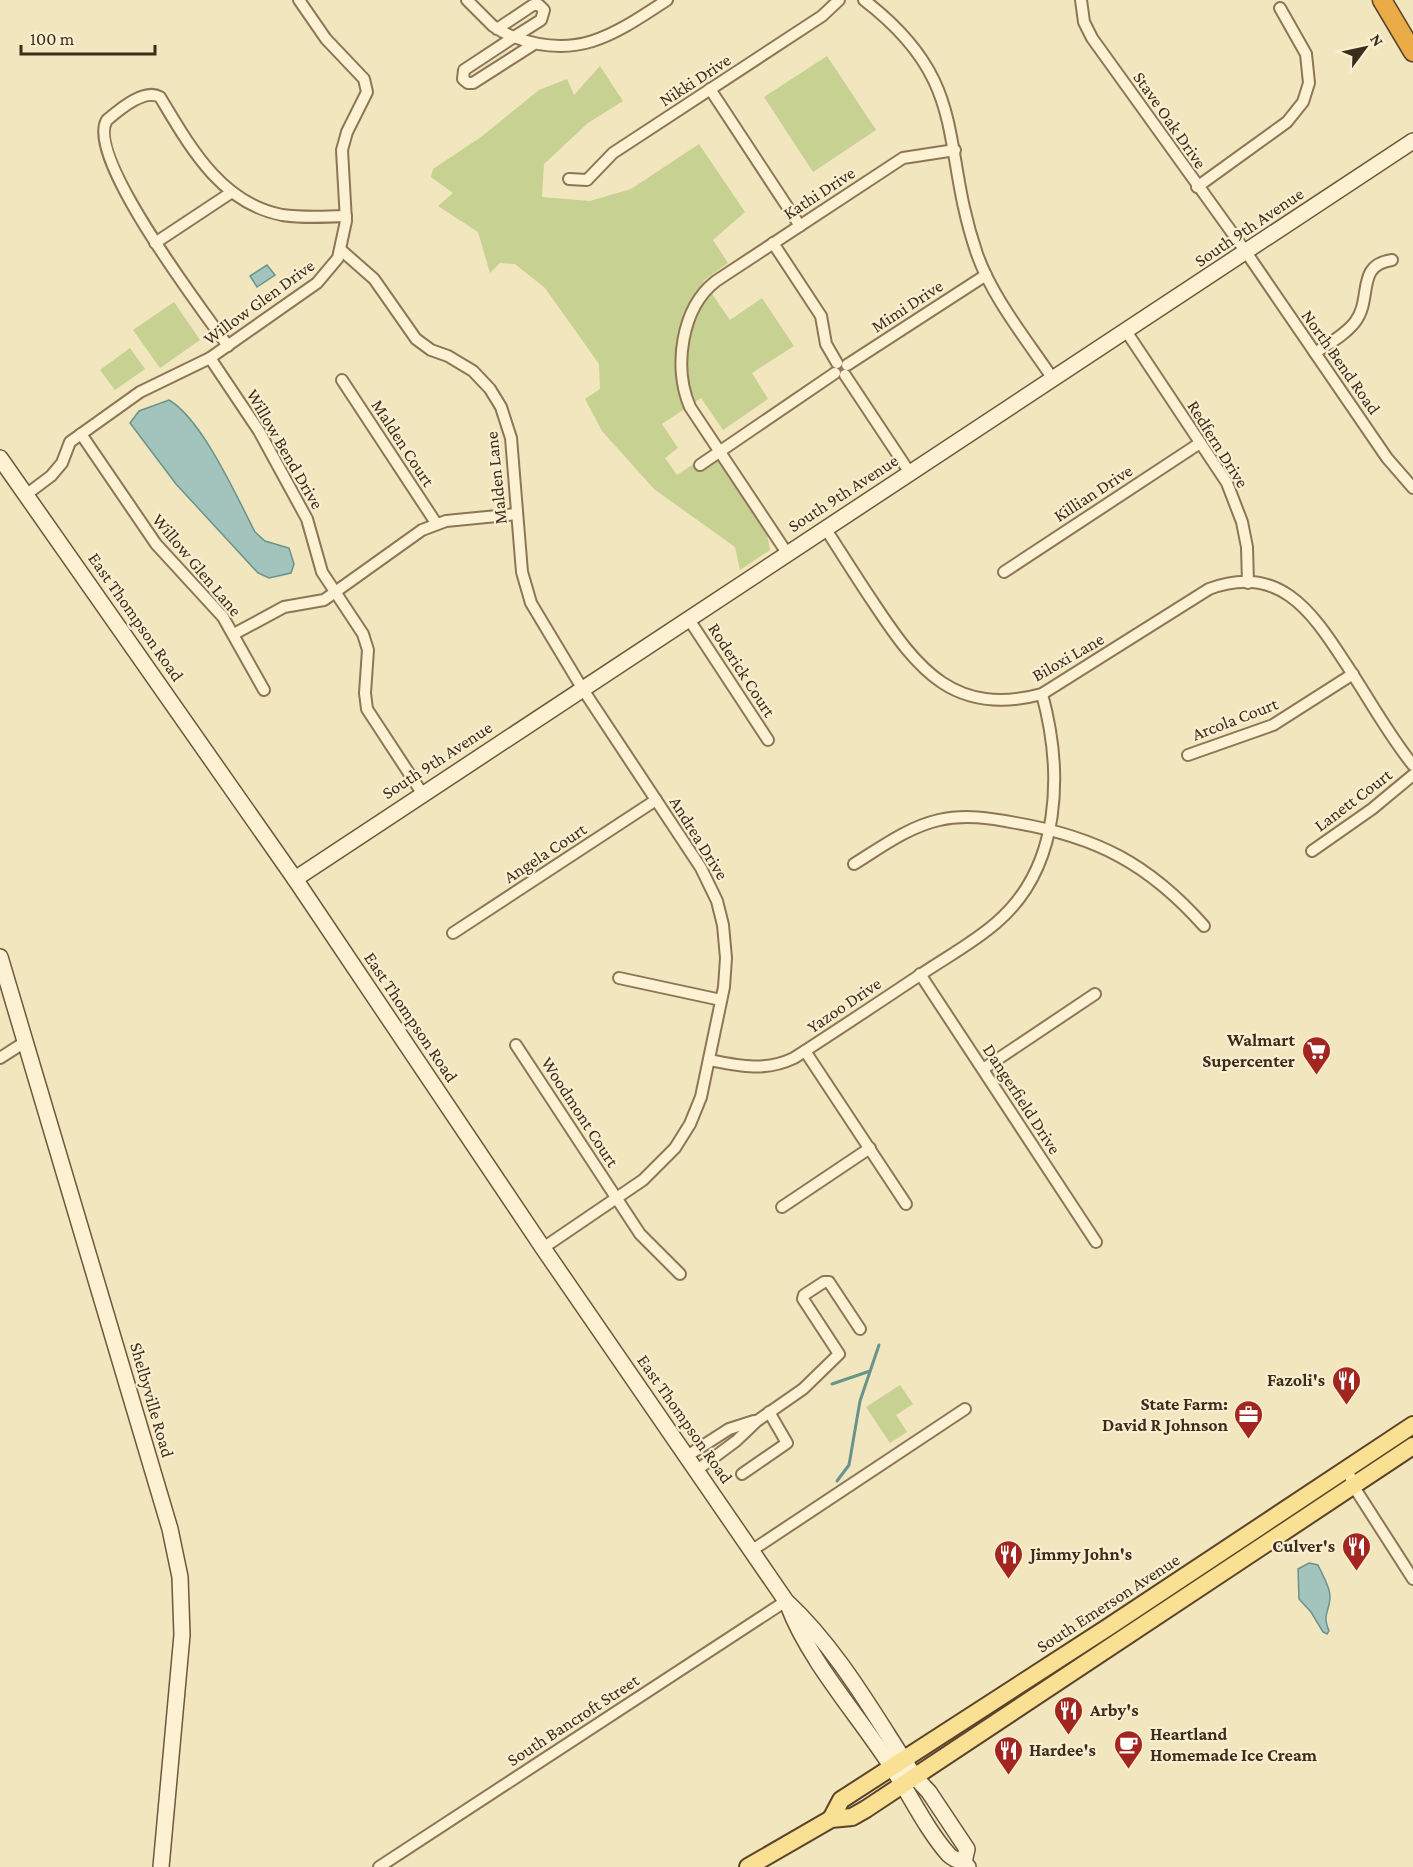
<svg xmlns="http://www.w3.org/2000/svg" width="1413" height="1867" font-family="'Crimson Pro',serif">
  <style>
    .green { fill: #c6d192 }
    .water { fill: #a3c4bc; stroke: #69938b; stroke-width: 1.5 }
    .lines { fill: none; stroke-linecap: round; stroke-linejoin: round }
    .stream { stroke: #69938b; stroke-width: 3 }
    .street-casing { stroke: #8d7655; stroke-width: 14 }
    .secondary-casing { stroke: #6f5739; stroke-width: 18 }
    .primary-casing { stroke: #5a432a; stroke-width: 20 }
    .highway-casing { stroke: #5a432a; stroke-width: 21 }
    .street { stroke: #fcf2d3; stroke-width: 10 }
    .secondary { stroke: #fcf2d3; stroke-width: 15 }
    .primary { stroke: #fae093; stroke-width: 16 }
    .highway { stroke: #ebac47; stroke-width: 18 }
    .labels { text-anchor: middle; stroke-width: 4.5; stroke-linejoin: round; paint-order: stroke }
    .street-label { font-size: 18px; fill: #3b2d1b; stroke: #f9efd0 }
    .poi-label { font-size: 18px; font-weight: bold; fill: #3b2d1b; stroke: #f9efd0; text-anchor: end }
  </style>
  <rect width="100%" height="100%" fill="#f2e6bf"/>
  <g class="green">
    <polygon points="827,56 876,130 813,172 764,97"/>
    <polygon points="600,66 623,101 588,123 544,164 542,197 590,201 631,189 699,144 745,212 713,240 728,263 703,281 730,320 762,298 794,346 752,373 768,399 723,430 701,398 662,424 678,448 665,458 677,475 713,451 767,534 770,550 740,570 735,547 654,489 602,431 585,399 600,389 599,364 545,288 515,264 500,263 490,273 478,232 438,206 453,193 431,177 433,169 481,137 539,90 567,79 574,95"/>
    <polygon points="174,302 200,340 160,368 133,330"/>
    <polygon points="130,348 145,369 115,390 100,370"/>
    <polygon points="900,1385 913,1404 896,1415 907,1432 890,1443 866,1407"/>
  </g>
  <g class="water">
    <polygon points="267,265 275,275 257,287 250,276"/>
    <path d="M169,400c33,19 68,97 86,132l10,9 24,7 5,16 -3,9 -22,5 -11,-5 -82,-89 -46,-61 9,-12z"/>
    <path d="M1309,1563l9,2c4,9 13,23 12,33 -1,16 -8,15 -1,33l-2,3 -4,-2 -12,-20 -12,-13 -1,-30z"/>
  </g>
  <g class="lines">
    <g class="stream">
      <polyline points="832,1384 870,1371"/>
      <polyline points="837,1481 849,1465 860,1401 879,1345"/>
    </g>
    <defs>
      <g id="street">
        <path d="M467,0l26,26c6,4 13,8 21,11l27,-17 3,-10 -5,-5h-6l-36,24"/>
        <path d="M864,0c108,83 75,144 113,254 16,45 50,86 76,125"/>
        <polyline points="1081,0 1084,22 1092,38 1246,252 1387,458 1413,488"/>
        <path d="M534,44l-61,39h-5l-5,-4 1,-9 50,-33c64,24 101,-3 153,-37"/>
        <polyline points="710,89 800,226"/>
        <polyline points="569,179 587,180 613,153 822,16 839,0"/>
        <polyline points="1197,187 1287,122 1303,102 1309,83 1306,54 1280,8"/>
        <polyline points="155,243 232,192"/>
        <polyline points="773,243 821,316 826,344 837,363"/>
        <polyline points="341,250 374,279 416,339 431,350 448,356 473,371 490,389 501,407 511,438 522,572 531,603 582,688 701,868 717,901 723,925 726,958 724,987 701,1097 690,1124 675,1148 643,1180 543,1248"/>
        <polyline points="1126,331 1227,483 1242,522 1247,547 1248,583"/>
        <path d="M228,346c-24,-34 -144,-190 -121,-226 12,-10 37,-32 53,-23 29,48 60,106 122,118 21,3 42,2 64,1"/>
        <path d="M1315,353c13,-9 30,-18 40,-31 18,-23 0,-57 37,-62"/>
        <polyline points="210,358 259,431 307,519 322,572 363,634 368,650 365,693 367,709 422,793"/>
        <polyline points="847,365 986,275"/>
        <polyline points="845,375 910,473"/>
        <polyline points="342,380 436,523"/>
        <polyline points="81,434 156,544 223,617 264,690"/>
        <polyline points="700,465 835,373"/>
        <polyline points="27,494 51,476 62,463 70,442 140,392 210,358 317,283 338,258 346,221 342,150 347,132 367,92 364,79 326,39 299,0"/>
        <path d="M825,528c17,26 33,52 50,77 43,65 80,112 167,89l167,-105c69,-26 102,21 135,72 23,34 43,72 69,104"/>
        <path d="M787,553l-97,-146c-17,-39 -9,-99 26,-126l187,-123 52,-8"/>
        <polyline points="1004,572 1200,443"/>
        <polyline points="688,618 768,740"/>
        <polyline points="234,634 284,607 324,600 422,530 446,521 517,514"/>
        <polyline points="1188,755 1273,725 1353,674"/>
        <polyline points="1312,851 1372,809 1413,775"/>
        <path d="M854,864c26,-16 54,-37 85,-44 26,-6 51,-2 77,3 81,14 133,41 188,103"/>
        <polyline points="453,933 656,800"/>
        <polyline points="920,974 1096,1242"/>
        <polyline points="619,978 721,1000"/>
        <polyline points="516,1045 640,1234 680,1274"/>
        <polyline points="805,1051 906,1204"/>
        <polyline points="0,1058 25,1042"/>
        <path d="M709,1060c30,6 56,12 85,-2 42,-27 84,-55 126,-83 25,-17 53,-32 76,-52 66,-56 67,-152 46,-229"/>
        <polyline points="983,1069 1095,994"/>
        <polyline points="782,1207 870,1148"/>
        <polyline points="687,1456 729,1429 754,1421"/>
        <polyline points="1347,1468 1354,1487 1413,1579"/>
        <polyline points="697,1470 736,1441 757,1421 803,1389 839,1354 803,1299 804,1295 824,1282 829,1282 860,1329"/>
        <polyline points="742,1474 787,1443 769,1412"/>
        <polyline points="751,1551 965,1409"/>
        <polyline points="379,1867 786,1601"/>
      </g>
      <g id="secondary">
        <path d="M0,458l295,421 248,369 243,353c53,49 90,117 129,176l14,15 38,57 -3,13"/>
        <polyline points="295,879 1413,141"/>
        <polyline points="0,957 170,1529 180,1577 182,1635 161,1867"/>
        <path d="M788,1605c20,54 69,109 101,158 20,29 36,65 60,92 6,6 14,5 19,12"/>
      </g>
      <g id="primary">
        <polyline points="831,1819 841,1800 1107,1628 1413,1425"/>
        <polyline points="748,1867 831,1819 852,1817 866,1809 1413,1446"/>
      </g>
      <polyline id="highway" points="1382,0 1413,52"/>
    </defs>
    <use href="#street" class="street-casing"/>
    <use href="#secondary" class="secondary-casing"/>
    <use href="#primary" class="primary-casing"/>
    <use href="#highway" class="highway-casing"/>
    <use href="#street" class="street"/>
    <use href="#secondary" class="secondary"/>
    <use href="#primary" class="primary"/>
    <use href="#highway" class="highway"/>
  </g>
  <defs>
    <symbol id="supermarket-pin" viewBox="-11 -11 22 30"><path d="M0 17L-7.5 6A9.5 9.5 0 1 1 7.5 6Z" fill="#a2261f" stroke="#f9efd0"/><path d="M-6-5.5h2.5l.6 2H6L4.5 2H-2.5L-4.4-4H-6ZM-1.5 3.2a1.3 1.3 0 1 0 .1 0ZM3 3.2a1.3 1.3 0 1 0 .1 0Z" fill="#fff"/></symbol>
    <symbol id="restaurant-pin" viewBox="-11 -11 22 30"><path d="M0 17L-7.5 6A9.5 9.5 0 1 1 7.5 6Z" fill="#a2261f" stroke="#f9efd0"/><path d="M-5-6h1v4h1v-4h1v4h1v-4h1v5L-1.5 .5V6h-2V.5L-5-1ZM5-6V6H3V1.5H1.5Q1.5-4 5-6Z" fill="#fff"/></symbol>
    <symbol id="office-pin" viewBox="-11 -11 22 30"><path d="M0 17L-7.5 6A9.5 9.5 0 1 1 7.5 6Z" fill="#a2261f" stroke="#f9efd0"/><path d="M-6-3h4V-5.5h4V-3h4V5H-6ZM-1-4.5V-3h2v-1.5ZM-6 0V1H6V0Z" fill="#fff"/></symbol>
    <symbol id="cafe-pin" viewBox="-11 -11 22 30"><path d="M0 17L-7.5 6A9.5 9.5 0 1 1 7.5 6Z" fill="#a2261f" stroke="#f9efd0"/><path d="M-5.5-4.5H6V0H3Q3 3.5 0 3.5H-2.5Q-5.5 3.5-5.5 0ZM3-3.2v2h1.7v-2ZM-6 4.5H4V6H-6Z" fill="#fff"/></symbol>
  </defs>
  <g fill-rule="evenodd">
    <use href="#supermarket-pin" x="1300" y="1034" width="33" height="45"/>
    <use href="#restaurant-pin" x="1330" y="1364" width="33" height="45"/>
    <use href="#office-pin" x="1232" y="1398" width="33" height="45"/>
    <use href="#restaurant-pin" x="1340" y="1530" width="33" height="45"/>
    <use href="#restaurant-pin" x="992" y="1538" width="33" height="45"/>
    <use href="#restaurant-pin" x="1052" y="1694" width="33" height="45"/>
    <use href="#cafe-pin" x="1112" y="1728" width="33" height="45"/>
    <use href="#restaurant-pin" x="992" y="1734" width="33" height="45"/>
  </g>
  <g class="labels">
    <g class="street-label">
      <text transform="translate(695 80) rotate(-33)" y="6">Nikki Drive</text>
      <text transform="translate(1170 120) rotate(55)" y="6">Stave Oak Drive</text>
      <text transform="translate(819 193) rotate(-33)" y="6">Kathi Drive</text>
      <text transform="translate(1249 227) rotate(-34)" y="6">South 9th Avenue</text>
      <text transform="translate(259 302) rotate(-36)" y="6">Willow Glen Drive</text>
      <text transform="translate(907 306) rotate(-33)" y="6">Mimi Drive</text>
      <text transform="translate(1341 362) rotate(55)" y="6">North Bend Road</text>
      <text transform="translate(403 443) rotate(57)" y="6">Malden Court</text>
      <text transform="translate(1218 444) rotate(58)" y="6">Redfern Drive</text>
      <text transform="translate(285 449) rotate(60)" y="6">Willow Bend Drive</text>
      <text transform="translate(496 478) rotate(-96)" y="6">Malden Lane</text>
      <text transform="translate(843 493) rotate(-33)" y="6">South 9th Avenue</text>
      <text transform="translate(1093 493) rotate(-33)" y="6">Killian Drive</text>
      <text transform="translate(197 565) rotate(50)" y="6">Willow Glen Lane</text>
      <text transform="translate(136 617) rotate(55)" y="6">East Thompson Road</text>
      <text transform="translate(1068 657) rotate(-30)" y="6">Biloxi Lane</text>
      <text transform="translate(742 670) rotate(57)" y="6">Roderick Court</text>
      <text transform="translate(1235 719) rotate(-21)" y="6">Arcola Court</text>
      <text transform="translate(437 760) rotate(-33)" y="6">South 9th Avenue</text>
      <text transform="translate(1353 800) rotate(-37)" y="6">Lanett Court</text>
      <text transform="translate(699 838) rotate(58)" y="6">Andrea Drive</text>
      <text transform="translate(545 853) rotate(-33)" y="6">Angela Court</text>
      <text transform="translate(844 1005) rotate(-34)" y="6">Yazoo Drive</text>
      <text transform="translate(411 1017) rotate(56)" y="6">East Thompson Road</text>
      <text transform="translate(1022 1099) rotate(57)" y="6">Dangerfield Drive</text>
      <text transform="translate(580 1112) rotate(57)" y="6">Woodmont Court</text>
      <text transform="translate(152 1400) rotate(74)" y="6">Shelbyville Road</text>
      <text transform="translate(685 1419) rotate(55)" y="6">East Thompson Road</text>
      <text transform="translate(1108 1603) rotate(-33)" y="6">South Emerson Avenue</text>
      <text transform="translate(573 1720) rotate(-33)" y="6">South Bancroft Street</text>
    </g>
    <g class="poi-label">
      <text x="1295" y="1046">Walmart<tspan x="1295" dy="21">Supercenter</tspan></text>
      <text x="1325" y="1386">Fazoli's</text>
      <text x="1228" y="1410">State Farm:<tspan x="1228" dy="21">David R Johnson</tspan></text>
      <text x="1335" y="1552">Culver's</text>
      <text x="1030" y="1560" text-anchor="start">Jimmy John's</text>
      <text x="1090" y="1716" text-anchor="start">Arby's</text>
      <text x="1150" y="1740" text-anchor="start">Heartland<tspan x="1150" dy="21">Homemade Ice Cream</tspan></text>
      <text x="1029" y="1756" text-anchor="start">Hardee's</text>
    </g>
  </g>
  <g transform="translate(1365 48) rotate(57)" stroke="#f9efd0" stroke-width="4.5" paint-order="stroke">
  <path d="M0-4.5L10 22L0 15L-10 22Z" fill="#3b2d1b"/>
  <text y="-9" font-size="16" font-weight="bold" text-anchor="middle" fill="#3b2d1b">N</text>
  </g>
  <path d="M21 45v9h134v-9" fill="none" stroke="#3b2d1b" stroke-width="3"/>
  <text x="30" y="45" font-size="18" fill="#3b2d1b" stroke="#f9efd0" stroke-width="4.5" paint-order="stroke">100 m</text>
</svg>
